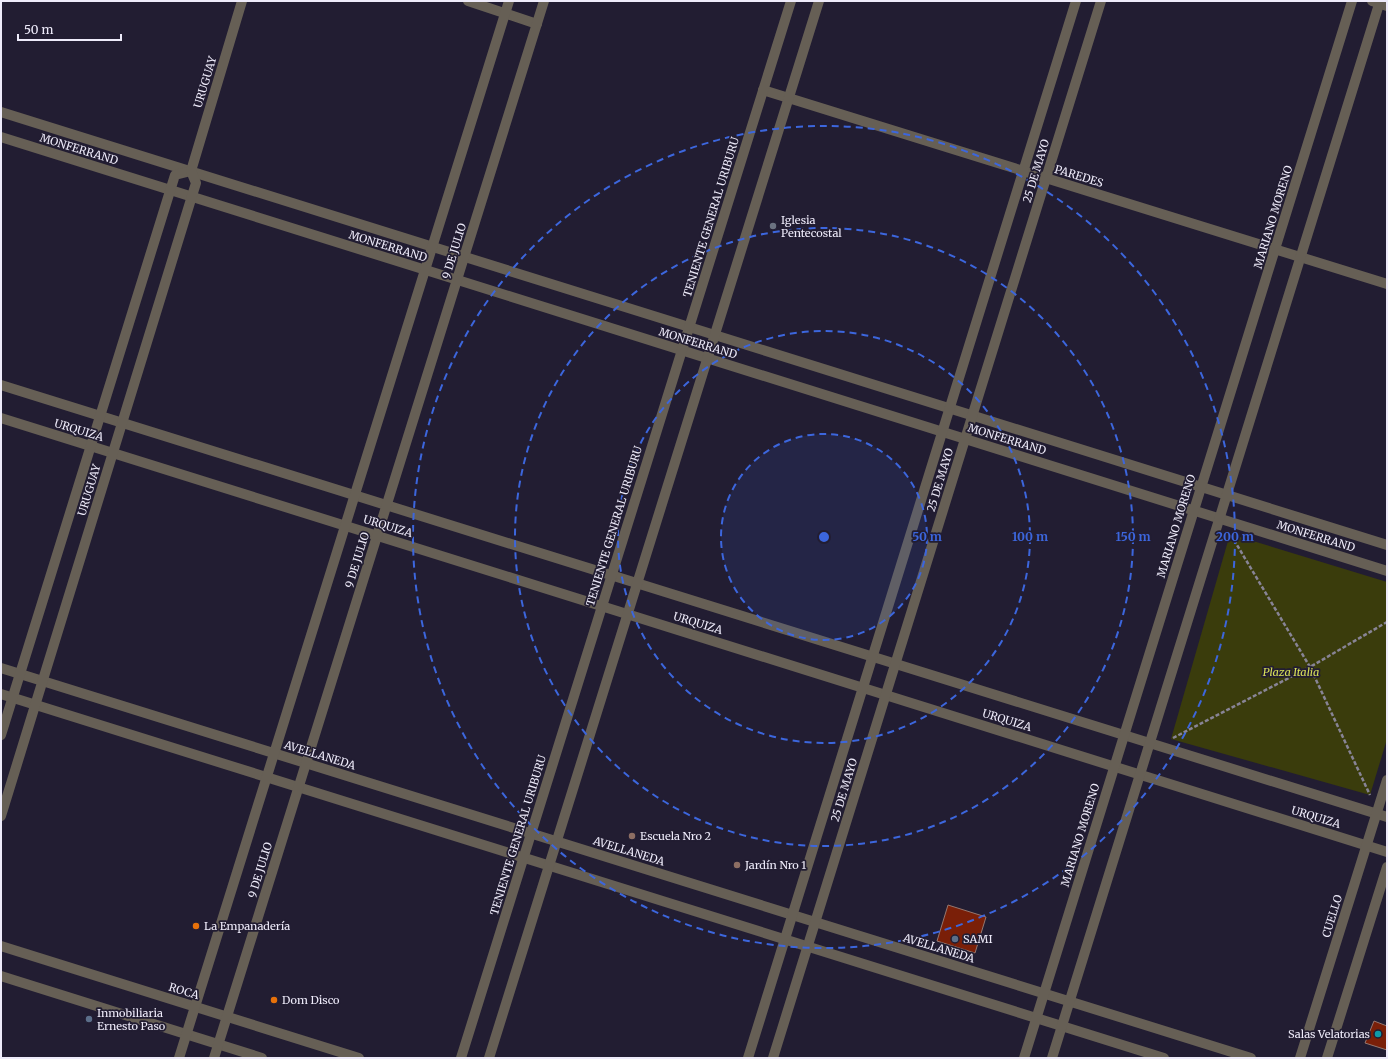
<svg xmlns="http://www.w3.org/2000/svg" width="1388" height="1059" font-family="Merriweather,serif">
  <style>
    .green { fill: #3a3c0c }
    .building { fill: #7a1f08; stroke: #95776f }
    .lines { fill: none; stroke-linecap: round; stroke-linejoin: round }
    .path { stroke: #888496; stroke-width: 2.5; stroke-dasharray: 4 2; stroke-linecap: butt }
    .minor { stroke: #665f55; stroke-width: 10 }
    .ring { fill: none; stroke: #3c66dd; stroke-width: 2; stroke-dasharray: 7 5 }
    .worship-dot { fill: #6b7280; stroke: #221d32; stroke-width: 1.5 }
    .education-dot { fill: #8d6e63; stroke: #221d32; stroke-width: 1.5 }
    .food-dot { fill: #e8710a; stroke: #221d32; stroke-width: 1.5 }
    .service-dot { fill: #5c6f8a; stroke: #221d32; stroke-width: 1.5 }
    .culture-dot { fill: #0f9aa8; stroke: #221d32; stroke-width: 1.5 }
    .labels { text-anchor: middle; stroke-width: 3.5; stroke-linejoin: round; paint-order: stroke }
    .street-label { font-size: 11px; fill: #eeebfa; stroke: #221d32 }
    .poi-label { font-size: 11px; fill: #eeebfa; stroke: #221d32; text-anchor: start }
    .park-label { font-size: 11px; font-style: italic; fill: #dae359; stroke: #221d32 }
    .centre { fill: #3c66dd; stroke: #221d32; stroke-width: 2 }
    .ring-label { font-size: 12px; text-anchor: middle; font-weight: bold; fill: #3c66dd; stroke: #221d32; stroke-width: 3.5; stroke-linejoin: round; paint-order: stroke }
  </style>
  <rect width="100%" height="100%" fill="#221d32"/>
  <polygon class="green" points="1230,534 1387,582 1387,739 1370,795 1171,739"/>
  <g class="building">
    <polygon points="948,905 986,917 975,953 937,941"/>
    <polygon points="1374,1021 1387,1026 1387,1050 1365,1043"/>
  </g>
  <g class="lines">
    <g class="path">
      <polyline points="1231,535 1310,667 1370,795"/>
      <polyline points="1173,738 1310,667 1387,622"/>
    </g>
    <g class="minor">
      <polyline points="468,1 537,24"/>
      <polyline points="1372,1 1387,6"/>
      <polyline points="763,90 1387,284"/>
      <polyline points="1,112 1387,545"/>
      <polyline points="1,137 1387,571"/>
      <polyline points="1,385 1387,817"/>
      <polyline points="1,418 1387,852"/>
      <polyline points="1,668 1251,1058"/>
      <polyline points="1,694 1164,1058"/>
      <polyline points="1,735 175,175 191,171"/>
      <polyline points="1,816 196,183 191,171 242,1"/>
      <polyline points="1,946 359,1058"/>
      <polyline points="1,976 262,1058"/>
      <polyline points="179,1058 509,1"/>
      <polyline points="214,1058 544,1"/>
      <polyline points="461,1058 791,1"/>
      <polyline points="489,1058 819,1"/>
      <polyline points="748,1058 1076,1"/>
      <polyline points="773,1058 1101,1"/>
      <polyline points="1024,1058 1352,1"/>
      <polyline points="1052,1058 1380,1"/>
      <polyline points="1300,1058 1387,780"/>
      <polyline points="1327,1058 1387,867"/>
    </g>
  </g>
  <circle cx="824" cy="537" r="103" fill="#3c66dd" fill-opacity=".12"/>
  <g class="ring">
    <circle cx="824" cy="537" r="103"/>
    <circle cx="824" cy="537" r="206"/>
    <circle cx="824" cy="537" r="309"/>
    <circle cx="824" cy="537" r="411"/>
  </g>
  <circle class="worship-dot" cx="773" cy="226" r="4"/>
  <g class="education-dot">
    <circle cx="632" cy="836" r="4"/>
    <circle cx="737" cy="865" r="4"/>
  </g>
  <g class="food-dot">
    <circle cx="196" cy="926" r="4"/>
    <circle cx="274" cy="1000" r="4"/>
  </g>
  <g class="service-dot">
    <circle cx="955" cy="939" r="4"/>
    <circle cx="89" cy="1019" r="4"/>
  </g>
  <circle class="culture-dot" cx="1378" cy="1034" r="4"/>
  <g class="labels">
    <g class="street-label">
      <text transform="translate(205 82) rotate(-73)" y="4">URUGUAY</text>
      <text transform="translate(79 149) rotate(17)" y="4">MONFERRAND</text>
      <text transform="translate(1036 171) rotate(-73)" y="4">25 DE MAYO</text>
      <text transform="translate(1079 176) rotate(17)" y="4">PAREDES</text>
      <text transform="translate(711 217) rotate(-73)" y="4">TENIENTE GENERAL URIBURU</text>
      <text transform="translate(1273 217) rotate(-73)" y="4">MARIANO MORENO</text>
      <text transform="translate(388 246) rotate(17)" y="4">MONFERRAND</text>
      <text transform="translate(454 251) rotate(-73)" y="4">9 DE JULIO</text>
      <text transform="translate(698 343) rotate(17)" y="4">MONFERRAND</text>
      <text transform="translate(79 430) rotate(17)" y="4">URQUIZA</text>
      <text transform="translate(1007 439) rotate(17)" y="4">MONFERRAND</text>
      <text transform="translate(940 480) rotate(-73)" y="4">25 DE MAYO</text>
      <text transform="translate(89 490) rotate(-73)" y="4">URUGUAY</text>
      <text transform="translate(388 526) rotate(17)" y="4">URQUIZA</text>
      <text transform="translate(614 526) rotate(-73)" y="4">TENIENTE GENERAL URIBURU</text>
      <text transform="translate(1176 526) rotate(-73)" y="4">MARIANO MORENO</text>
      <text transform="translate(1316 536) rotate(17)" y="4">MONFERRAND</text>
      <text transform="translate(357 560) rotate(-73)" y="4">9 DE JULIO</text>
      <text transform="translate(698 623) rotate(17)" y="4">URQUIZA</text>
      <text transform="translate(1007 720) rotate(17)" y="4">URQUIZA</text>
      <text transform="translate(320 755) rotate(17)" y="4">AVELLANEDA</text>
      <text transform="translate(844 790) rotate(-73)" y="4">25 DE MAYO</text>
      <text transform="translate(1316 817) rotate(17)" y="4">URQUIZA</text>
      <text transform="translate(518 835) rotate(-73)" y="4">TENIENTE GENERAL URIBURU</text>
      <text transform="translate(1080 835) rotate(-73)" y="4">MARIANO MORENO</text>
      <text transform="translate(629 851) rotate(17)" y="4">AVELLANEDA</text>
      <text transform="translate(260 870) rotate(-73)" y="4">9 DE JULIO</text>
      <text transform="translate(1332 916) rotate(-73)" y="4">CUELLO</text>
      <text transform="translate(939 948) rotate(17)" y="4">AVELLANEDA</text>
      <text transform="translate(184 991) rotate(17)" y="4">ROCA</text>
    </g>
    <g class="poi-label">
      <text x="781" y="224">Iglesia<tspan x="781" dy="13">Pentecostal</tspan></text>
      <text x="640" y="840">Escuela Nro 2</text>
      <text x="745" y="869">Jardín Nro 1</text>
      <text x="204" y="930">La Empanadería</text>
      <text x="963" y="943">SAMI</text>
      <text x="282" y="1004">Dom Disco</text>
      <text x="97" y="1017">Inmobiliaria<tspan x="97" dy="13">Ernesto Paso</tspan></text>
      <text x="1370" y="1038" text-anchor="end">Salas Velatorias</text>
    </g>
    <g class="park-label">
      <text x="1291" y="676">Plaza Italia</text>
    </g>
  </g>
  <circle cx="824" cy="537" r="6" class="centre"/>
  <g class="ring-label">
    <text x="927" y="541">50 m</text>
    <text x="1030" y="541">100 m</text>
    <text x="1133" y="541">150 m</text>
    <text x="1235" y="541">200 m</text>
  </g>
  <rect width="1388" height="1059" fill="none" stroke="#eeebfa" stroke-width="4"/>
  <path d="M18 34v6h103v-6" fill="none" stroke="#eeebfa" stroke-width="2"/>
  <text x="24" y="34" font-size="12" fill="#eeebfa" stroke="#221d32" stroke-width="3" paint-order="stroke">50 m</text>
</svg>
